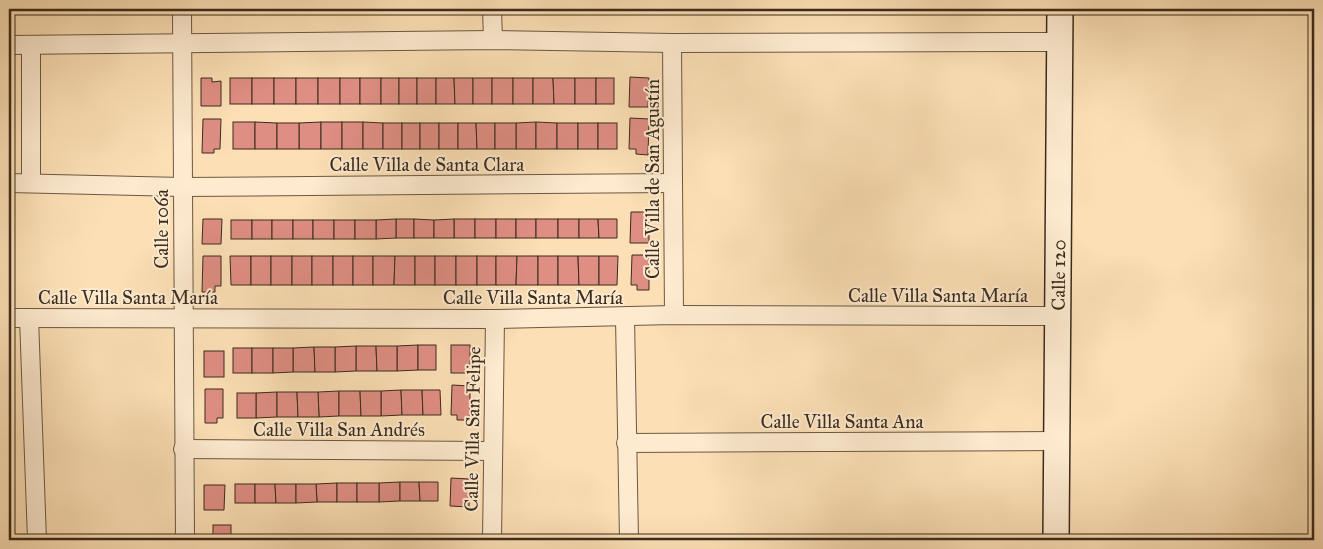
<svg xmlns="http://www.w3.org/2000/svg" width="1323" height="549" font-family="'IM FELL Great Primer',serif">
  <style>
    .building { fill: #df8e83; stroke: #3b2b1d }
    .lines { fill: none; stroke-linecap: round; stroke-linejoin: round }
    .minor-casing { stroke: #6b5843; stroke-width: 20 }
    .secondary-casing { stroke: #3b2b1d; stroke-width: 28 }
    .minor { stroke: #fdeacf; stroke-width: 18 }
    .secondary { stroke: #fdeacf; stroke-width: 25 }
    .labels { text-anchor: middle; stroke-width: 4; stroke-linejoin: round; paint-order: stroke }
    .street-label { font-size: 19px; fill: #3b2b1d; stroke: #fdeacf }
  </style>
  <rect width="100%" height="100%" fill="#fcdfb5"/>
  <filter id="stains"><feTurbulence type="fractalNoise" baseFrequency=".004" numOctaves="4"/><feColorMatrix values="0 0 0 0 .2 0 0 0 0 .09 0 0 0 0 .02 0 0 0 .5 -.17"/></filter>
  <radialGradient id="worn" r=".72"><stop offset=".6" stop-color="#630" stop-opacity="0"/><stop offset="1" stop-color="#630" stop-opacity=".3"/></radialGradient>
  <g class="building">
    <polygon points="630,77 649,78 648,107 629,107"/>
    <polygon points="201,78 212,78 212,82 221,81 221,106 201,106"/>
    <rect x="230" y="78" width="22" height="26"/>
    <rect x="252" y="78" width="22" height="26"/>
    <rect x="274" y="78" width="22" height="26"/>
    <rect x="296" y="78" width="22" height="26"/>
    <rect x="318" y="78" width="22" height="26"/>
    <rect x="340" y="78" width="20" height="26"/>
    <rect x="360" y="78" width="21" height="26"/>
    <rect x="381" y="78" width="18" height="26"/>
    <rect x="399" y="78" width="18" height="26"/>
    <rect x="417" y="78" width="19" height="26"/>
    <polygon points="436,78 454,78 455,104 436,104"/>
    <polygon points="454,78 473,78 473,104 455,104"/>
    <rect x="473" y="78" width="19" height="26"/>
    <rect x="492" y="78" width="21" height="26"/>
    <rect x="513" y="78" width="20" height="26"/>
    <polygon points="533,78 553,78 554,104 533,104"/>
    <polygon points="553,78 575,78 575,104 554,104"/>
    <rect x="575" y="78" width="21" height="26"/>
    <rect x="596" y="78" width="18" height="26"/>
    <polygon points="630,118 649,119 648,155 636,154 636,149 629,149"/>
    <polygon points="203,119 221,119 220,149 214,149 214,153 202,153"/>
    <rect x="233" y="122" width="22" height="27"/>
    <polygon points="255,122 277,123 277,149 255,149"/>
    <polygon points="321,122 321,149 299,149 299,123"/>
    <rect x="321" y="122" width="21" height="27"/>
    <rect x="342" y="122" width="21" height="27"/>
    <polygon points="363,122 383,123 383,149 363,149"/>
    <polygon points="536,122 536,149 516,149 516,123"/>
    <polygon points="536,122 557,123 557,149 536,149"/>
    <rect x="277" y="123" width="22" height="26"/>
    <rect x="383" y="123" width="19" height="26"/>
    <rect x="402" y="123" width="18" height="26"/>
    <rect x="420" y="123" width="19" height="26"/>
    <rect x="439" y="123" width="19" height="26"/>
    <polygon points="458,123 476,123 477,149 458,149"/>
    <polygon points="476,123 495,123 495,149 477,149"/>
    <rect x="495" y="123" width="21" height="26"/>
    <rect x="557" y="123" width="21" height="26"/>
    <rect x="578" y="123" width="20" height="26"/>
    <rect x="598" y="123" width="19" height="26"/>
    <polygon points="631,212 649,212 649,243 630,243"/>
    <polygon points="203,219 222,219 221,244 202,244"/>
    <rect x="396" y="219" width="18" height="19"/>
    <polygon points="396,219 396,238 376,239 376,220"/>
    <polygon points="414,219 434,220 434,238 414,238"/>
    <rect x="454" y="219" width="21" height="19"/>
    <polygon points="454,219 454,238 434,238 434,220"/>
    <rect x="475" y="219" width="21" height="19"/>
    <rect x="496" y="219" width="20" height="19"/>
    <rect x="516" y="219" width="20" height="19"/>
    <rect x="536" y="219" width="22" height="19"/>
    <rect x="558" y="219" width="21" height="19"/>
    <polygon points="579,219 598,219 599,238 579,238"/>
    <polygon points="598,219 617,219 617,238 599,238"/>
    <rect x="231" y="220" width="21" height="19"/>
    <rect x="252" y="220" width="20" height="19"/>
    <rect x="272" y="220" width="21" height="19"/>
    <rect x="293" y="220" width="20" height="19"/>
    <rect x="313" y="220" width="21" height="19"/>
    <rect x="334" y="220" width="21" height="19"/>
    <rect x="355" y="220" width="21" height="19"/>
    <polygon points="632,255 649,255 649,290 637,290 637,285 631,285"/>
    <polygon points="203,256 221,256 221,286 215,286 215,292 202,292"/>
    <polygon points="230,256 251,256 251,285 231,285"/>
    <rect x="251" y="256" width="20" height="29"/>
    <rect x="271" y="256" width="21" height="29"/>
    <rect x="292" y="256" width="20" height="29"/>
    <rect x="312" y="256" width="21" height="29"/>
    <rect x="333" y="256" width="20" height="29"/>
    <rect x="353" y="256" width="20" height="29"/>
    <polygon points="373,256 395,256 394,285 373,285"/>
    <polygon points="395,256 415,256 415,285 394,285"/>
    <rect x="415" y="256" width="20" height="29"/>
    <rect x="435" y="256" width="21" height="29"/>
    <rect x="456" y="256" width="21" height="29"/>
    <rect x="477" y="256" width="19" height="29"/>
    <polygon points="496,256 517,256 516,285 496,285"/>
    <polygon points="517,256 538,256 538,285 516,285"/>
    <rect x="538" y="256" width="20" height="29"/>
    <polygon points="558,256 578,256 579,285 558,285"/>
    <polygon points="578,256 599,256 599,285 579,285"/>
    <polygon points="599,256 618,256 617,285 599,285"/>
    <polygon points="418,345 418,370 397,371 397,346"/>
    <rect x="418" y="345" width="18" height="25"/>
    <rect x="451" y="345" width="19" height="28"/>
    <polygon points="356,346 376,346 377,371 356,371"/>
    <polygon points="356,346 356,371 335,372 335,347"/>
    <polygon points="376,346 397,346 397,371 377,371"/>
    <polygon points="314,347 315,372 293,372 293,348"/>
    <polygon points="314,347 335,347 335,372 315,372"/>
    <rect x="233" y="348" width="19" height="25"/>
    <rect x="252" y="348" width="21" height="25"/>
    <polygon points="273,348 293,348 293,372 273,373"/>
    <rect x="204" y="351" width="20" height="26"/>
    <polygon points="452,385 470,386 470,420 457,420 457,415 451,415"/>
    <polygon points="205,389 223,389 223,418 217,418 217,423 205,423"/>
    <polygon points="401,390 402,415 381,416 381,391"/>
    <polygon points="401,390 422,390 423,415 402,415"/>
    <polygon points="422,390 440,390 441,415 423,415"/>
    <polygon points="339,391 339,416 319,417 318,392"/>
    <polygon points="339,391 360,391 361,416 339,416"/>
    <polygon points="360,391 381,391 381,416 361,416"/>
    <polygon points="277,392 277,417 256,418 256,393"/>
    <polygon points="277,392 297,392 298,417 277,417"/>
    <polygon points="297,392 318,392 319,417 298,417"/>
    <rect x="237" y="393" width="19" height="25"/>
    <polygon points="451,478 470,479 469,507 450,506"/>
    <polygon points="400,482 400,501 379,502 379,483"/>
    <polygon points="400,482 419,482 420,501 400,501"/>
    <polygon points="419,482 438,482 438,501 420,501"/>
    <polygon points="337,483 337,502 317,502 316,484"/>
    <rect x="337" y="483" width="20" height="19"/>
    <rect x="357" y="483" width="22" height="19"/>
    <rect x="235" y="484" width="20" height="19"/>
    <polygon points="255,484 275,484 276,503 255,503"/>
    <polygon points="275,484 296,484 296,503 276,503"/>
    <polygon points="296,484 316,484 317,502 296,503"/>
    <polygon points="204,485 225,485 224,510 204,510"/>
    <rect x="213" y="525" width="18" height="15"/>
  </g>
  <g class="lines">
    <defs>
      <g id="minor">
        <polyline points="182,9 185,540"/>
        <polyline points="492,9 493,40"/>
        <polyline points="672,43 674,315"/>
        <polyline points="9,45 493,40 672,43 1061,42"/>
        <polyline points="31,45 31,183"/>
        <polyline points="9,183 182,187 673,183"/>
        <polyline points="9,318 495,319 674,315 1058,316"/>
        <polyline points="29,318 37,540"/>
        <polyline points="625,318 629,540"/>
        <polyline points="626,443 1057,441"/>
        <polyline points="183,449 493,451"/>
        <polyline points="492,540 495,319"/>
      </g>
      <g id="secondary">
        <path id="s1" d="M1056,540l4,-531"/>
      </g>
    </defs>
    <use href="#minor" class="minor-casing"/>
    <use href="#secondary" class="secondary-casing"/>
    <use href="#minor" class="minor"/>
    <use href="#secondary" class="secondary"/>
  </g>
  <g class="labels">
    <g class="street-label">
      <text x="427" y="171">Calle Villa de Santa Clara</text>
      <text transform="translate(652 179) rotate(-90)" y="7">Calle Villa de San Agustín</text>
      <text transform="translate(161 229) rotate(-90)" y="7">Calle 106a</text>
      <text dy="7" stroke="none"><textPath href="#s1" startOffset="265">Calle 120</textPath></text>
      <text x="938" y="302">Calle Villa Santa María</text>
      <text x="128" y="304">Calle Villa Santa María</text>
      <text x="533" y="304">Calle Villa Santa María</text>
      <text x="842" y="428">Calle Villa Santa Ana</text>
      <text x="339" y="436">Calle Villa San Andrés</text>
      <text transform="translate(472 429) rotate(-89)" y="7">Calle Villa San Felipe</text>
    </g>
  </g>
  <rect width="1323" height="549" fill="none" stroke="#fcdfb5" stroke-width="30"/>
  <rect x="10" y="10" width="1303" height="529" fill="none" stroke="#3b2b1d" stroke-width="2.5"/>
  <rect x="15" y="15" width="1293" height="519" fill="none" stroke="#3b2b1d"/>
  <rect width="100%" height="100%" filter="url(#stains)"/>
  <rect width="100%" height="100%" fill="url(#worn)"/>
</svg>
